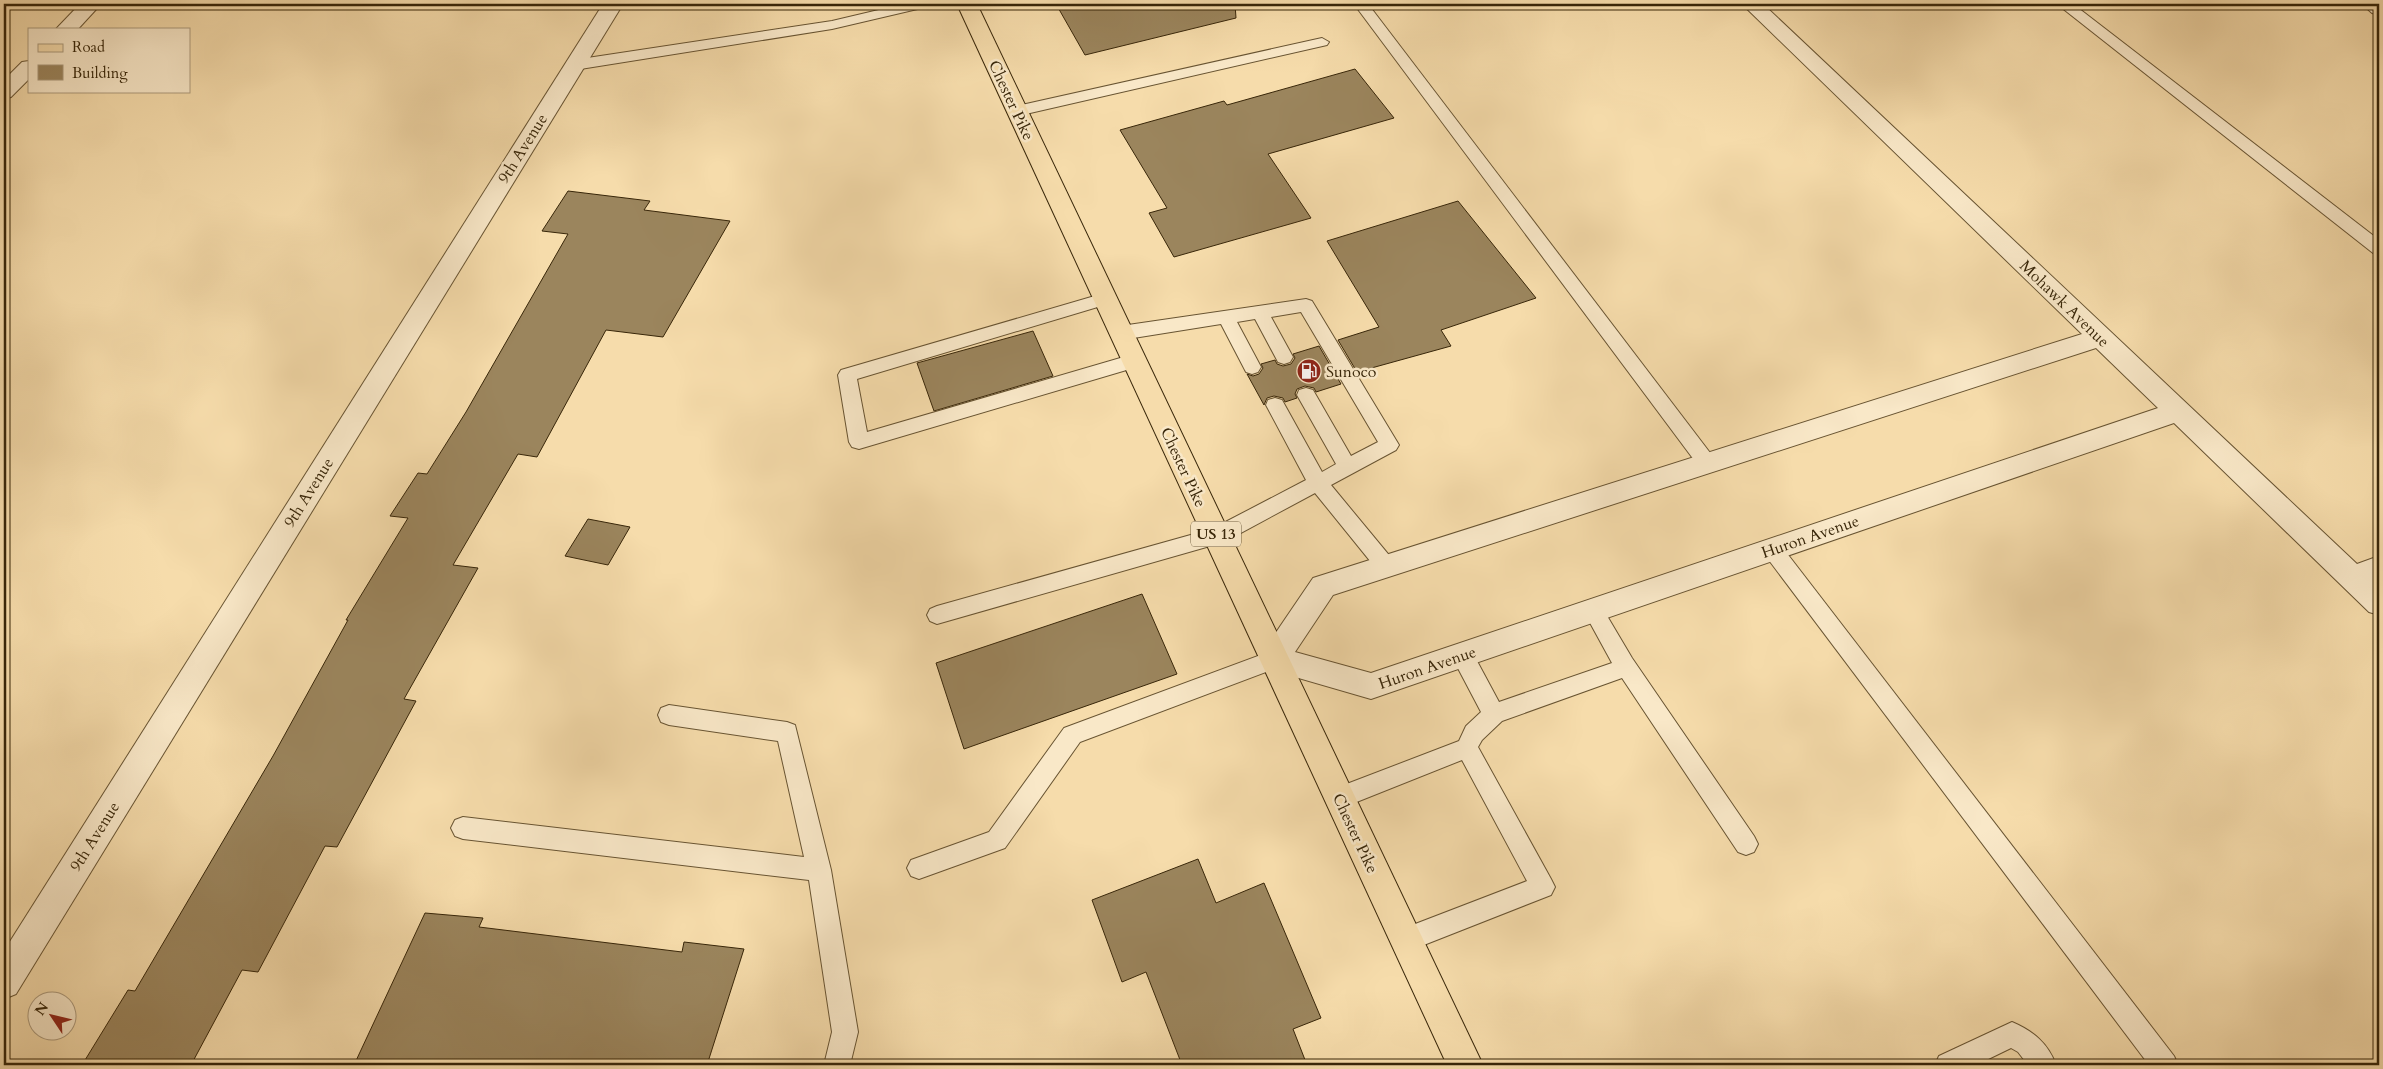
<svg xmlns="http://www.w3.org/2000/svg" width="2383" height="1069" font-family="Cardo,serif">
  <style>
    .building { fill: #9b855d; stroke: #382609 }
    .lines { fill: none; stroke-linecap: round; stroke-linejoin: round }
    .service-casing { stroke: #685432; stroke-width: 2 }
    .minor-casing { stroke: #685432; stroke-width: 2 }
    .primary-casing { stroke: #382609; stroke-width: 2 }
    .service { fill: #f9e8c8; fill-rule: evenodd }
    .minor { fill: #f9e8c8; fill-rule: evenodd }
    .primary { fill: #f6dcab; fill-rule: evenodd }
    .labels { text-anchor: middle; stroke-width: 5; stroke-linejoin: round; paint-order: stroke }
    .shield { fill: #f9e8c8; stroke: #726042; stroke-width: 1 }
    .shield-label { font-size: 15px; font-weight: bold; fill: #382609 }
    .street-label { font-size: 16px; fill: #382609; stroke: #f9e8c8 }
    .poi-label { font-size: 16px; fill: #382609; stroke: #f9e8c8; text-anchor: start }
  </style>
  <rect width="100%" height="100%" fill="#f6dcab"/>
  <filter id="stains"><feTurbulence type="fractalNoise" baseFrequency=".004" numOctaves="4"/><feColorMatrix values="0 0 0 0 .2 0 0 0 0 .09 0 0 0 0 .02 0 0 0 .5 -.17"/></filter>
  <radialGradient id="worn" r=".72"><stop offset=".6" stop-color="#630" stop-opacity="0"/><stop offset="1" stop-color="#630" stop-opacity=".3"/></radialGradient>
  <g class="building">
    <polygon points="1056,4 1235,4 1236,18 1085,55"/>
    <polygon points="1355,69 1394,118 1268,154 1311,218 1174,257 1149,213 1167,208 1120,130 1224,101 1227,105"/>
    <polygon points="568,191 650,201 644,210 730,221 663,337 606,330 537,457 518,454 453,565 478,568 404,699 416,701 337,847 325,846 258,972 242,970 191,1065 82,1065 128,990 135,991 273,756 348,620 346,620 408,518 390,516 418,473 427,474 466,412 568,234 542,231"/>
    <polygon points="1458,201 1536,298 1441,330 1451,346 1357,372 1338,340 1379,327 1327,241"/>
    <polygon points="1033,331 1053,376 934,411 917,363"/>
    <polygon points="1319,346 1341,384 1316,392 1314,388 1305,386 1297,389 1295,394 1297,398 1285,402 1283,398 1274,396 1267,398 1264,405 1247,374 1253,376 1259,374 1263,368 1261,364 1275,360 1277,364 1283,366 1291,364 1295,358 1293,354"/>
    <polygon points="588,519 630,527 608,565 565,556"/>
    <polygon points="1142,594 1177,674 964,749 936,663"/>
    <polygon points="1198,859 1216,903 1264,883 1321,1018 1293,1029 1307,1065 1182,1065 1146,972 1122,982 1092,900"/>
    <polygon points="425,913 483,918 479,927 682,952 684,942 744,949 707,1065 354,1065"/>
  </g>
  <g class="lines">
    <defs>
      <g id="service">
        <polygon points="904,4 928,4 926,7 832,29 574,70 566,65 574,60 832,21"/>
        <polygon points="1354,4 1368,4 1714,458 1717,463 1714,468 1707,471 1700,468"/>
        <polygon points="2057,4 2073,4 2379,240 2379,255 2373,253"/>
        <polygon points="1322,38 1329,42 1327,45 1017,116 1012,114 1009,111 1012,108 1017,106"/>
        <polygon points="1105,293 1111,295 1114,299 1111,303 857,379 867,432 1134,354 1140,356 1143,361 1140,366 859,449 852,447 849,442 838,375 841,370"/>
        <polygon points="1306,299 1312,301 1399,445 1396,450 1331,485 1393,560 1396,566 1393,572 1386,574 1379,572 1315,493 1224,542 937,624 930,621 927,615 930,609 937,606 1212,529 1306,480 1266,405 1268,400 1275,398 1282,400 1322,472 1336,464 1297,395 1299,390 1306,388 1313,390 1351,456 1378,442 1301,312 1271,317 1293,357 1290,362 1284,364 1278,362 1255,319 1237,322 1261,367 1258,372 1252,374 1246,372 1221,324 1121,340 1115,338 1112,333 1115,328 1121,326"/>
        <polygon points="1772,541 1779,543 2174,1056 2178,1065 2149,1065 1765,555 1762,549 1765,543"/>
        <polygon points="1593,601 1600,604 1632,658 1754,836 1758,844 1754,852 1746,855 1738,852 1622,678 1502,721 1482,740 1478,747 1551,879 1555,887 1551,895 1406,952 1397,949 1394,940 1397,931 1527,881 1462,760 1339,809 1331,806 1328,798 1331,790 1459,741 1466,726 1481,712 1451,655 1454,648 1462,646 1470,648 1499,702 1612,663 1583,610 1586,604"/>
        <polygon points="1274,650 1282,652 1285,659 1282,666 1080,742 1005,848 919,879 911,876 907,868 911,860 989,832 1064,728"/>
        <polygon points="669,705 787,722 795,725 831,870 858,1032 850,1065 824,1065 832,1032 809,880 463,839 455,836 451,828 455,820 463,817 804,857 778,741 669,725 661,722 658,715 661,708"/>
        <path d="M2012,1022c21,9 36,21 44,43h-28l-10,-13 -7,-4 -35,17h-41l4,-9z"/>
      </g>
      <g id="minor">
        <polygon points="80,4 101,4 78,29 56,29"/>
        <polygon points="603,4 623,4 16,994 4,999 4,951"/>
        <path d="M1742,4h21l594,560 22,-8v24l-4,2 4,3v30l-10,-3 -195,-189 -803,276 -107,-31 -5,-9 5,-9 49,-72 769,-244zM2096,348l62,60 -787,265 -76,-21 38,-57z"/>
        <polygon points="2362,4 2379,4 2379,15 2372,13"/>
        <polygon points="29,61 29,79 11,97 4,99 4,80 22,62"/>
      </g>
      <polygon id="primary" points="957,4 977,4 1483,1065 1447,1065"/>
    </defs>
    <use href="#service" class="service-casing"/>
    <use href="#minor" class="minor-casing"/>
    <use href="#primary" class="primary-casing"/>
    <use href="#service" class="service"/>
    <use href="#minor" class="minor"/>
    <use href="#primary" class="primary"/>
  </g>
  <defs>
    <symbol id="fuel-disc" viewBox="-11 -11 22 22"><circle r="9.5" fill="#8f2418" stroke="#f9e8c8"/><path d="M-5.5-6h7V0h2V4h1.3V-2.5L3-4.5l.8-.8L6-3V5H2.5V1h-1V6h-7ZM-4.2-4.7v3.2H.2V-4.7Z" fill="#fff"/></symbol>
  </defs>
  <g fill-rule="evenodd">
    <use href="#fuel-disc" x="1295" y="357" width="28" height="28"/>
  </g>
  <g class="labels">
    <rect class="shield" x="1191" y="521.5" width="50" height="25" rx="4"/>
    <g class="shield-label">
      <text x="1216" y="539">US 13</text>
    </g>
    <g class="street-label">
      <text transform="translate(1012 100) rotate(65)" y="6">Chester Pike</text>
      <text transform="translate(522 148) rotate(-58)" y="6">9th Avenue</text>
      <text transform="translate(2065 303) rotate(44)" y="6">Mohawk Avenue</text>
      <text transform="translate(1184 467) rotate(65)" y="6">Chester Pike</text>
      <text transform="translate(308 492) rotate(-58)" y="6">9th Avenue</text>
      <text transform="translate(1810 536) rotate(-19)" y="6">Huron Avenue</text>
      <text transform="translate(1427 667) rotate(-19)" y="6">Huron Avenue</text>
      <text transform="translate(1356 833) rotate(65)" y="6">Chester Pike</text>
      <text transform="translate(94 836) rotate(-58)" y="6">9th Avenue</text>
    </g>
    <g class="poi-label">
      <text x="1326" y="377">Sunoco</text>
    </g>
  </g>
  <rect width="2383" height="1069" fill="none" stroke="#f6dcab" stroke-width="20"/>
  <rect x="5" y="5" width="2373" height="1059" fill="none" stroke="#382609" stroke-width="2.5"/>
  <rect x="10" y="10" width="2363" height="1049" fill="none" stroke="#382609"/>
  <rect x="28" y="28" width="162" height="65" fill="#f9e8c8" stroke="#ac9a7c"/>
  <rect x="38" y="44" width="25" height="8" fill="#f6dcab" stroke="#ac9a7c"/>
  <text x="72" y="52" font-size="15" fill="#382609">Road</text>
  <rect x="38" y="65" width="25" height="15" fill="#9b855d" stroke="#ac9a7c"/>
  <text x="72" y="78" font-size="15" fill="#382609">Building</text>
  <g transform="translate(52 1016) rotate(305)"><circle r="24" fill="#f9e8c8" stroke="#ac9a7c"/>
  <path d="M0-4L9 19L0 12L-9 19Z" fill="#8f2418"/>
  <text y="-8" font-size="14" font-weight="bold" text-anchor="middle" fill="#382609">N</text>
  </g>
  <rect width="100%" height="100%" filter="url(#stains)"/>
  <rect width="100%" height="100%" fill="url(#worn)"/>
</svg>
